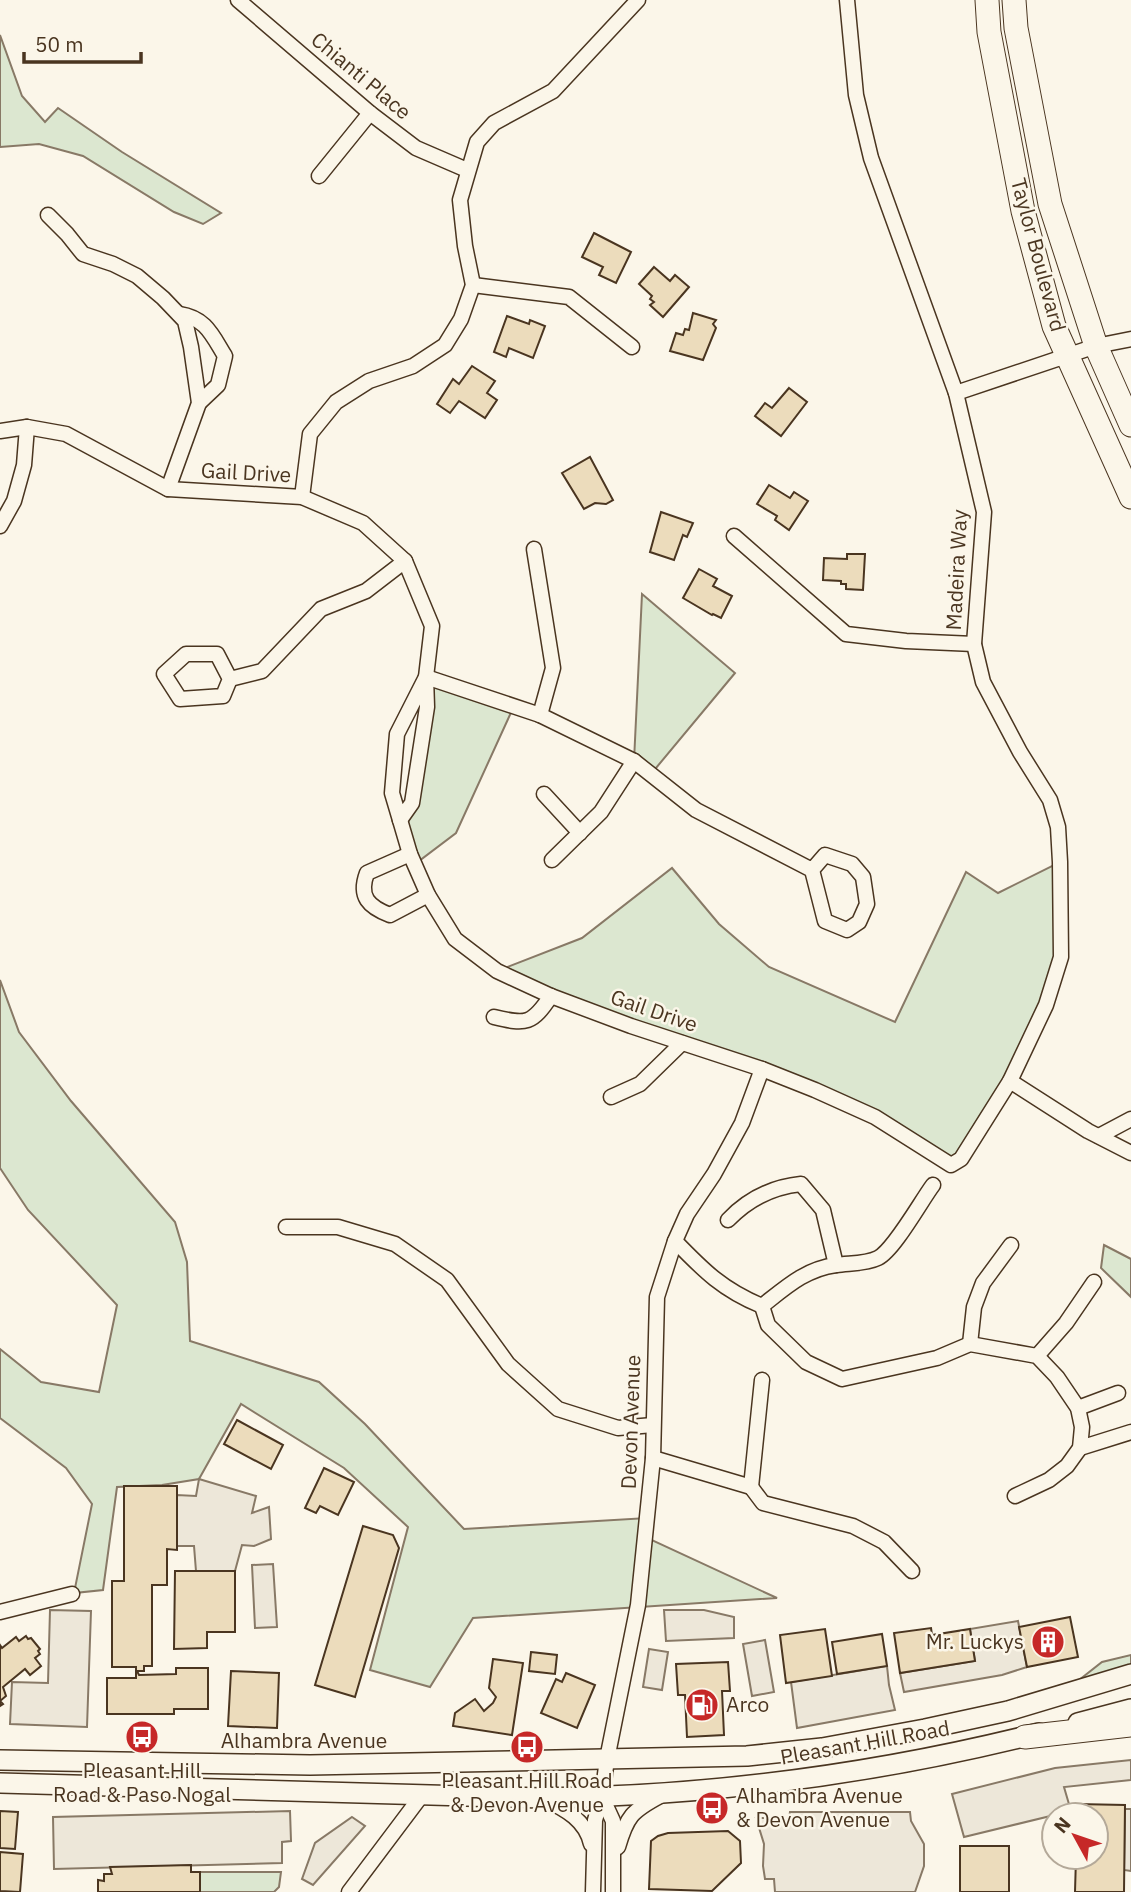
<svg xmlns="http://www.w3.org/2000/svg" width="1131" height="1892" font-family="'IBM Plex Sans',sans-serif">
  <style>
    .green { fill: #dce7d0; stroke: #887966; stroke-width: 2 }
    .parking { fill: #ede7d9; stroke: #887966; stroke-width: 2 }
    .building { fill: #ecdcbc; stroke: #4a3520; stroke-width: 2 }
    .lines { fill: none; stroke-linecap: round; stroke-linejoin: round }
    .minor-casing { stroke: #4a3520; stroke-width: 17 }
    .secondary-casing { stroke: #4a3520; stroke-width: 22 }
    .primary-casing { stroke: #4a3520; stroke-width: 25 }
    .minor { stroke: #fbf6e9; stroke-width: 14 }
    .secondary { stroke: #fbf6e9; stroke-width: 19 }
    .primary { stroke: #fbf6e9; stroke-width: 23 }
    .labels { text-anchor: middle; stroke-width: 5; stroke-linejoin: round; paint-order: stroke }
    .street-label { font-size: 21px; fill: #4a3520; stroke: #fbf6e9 }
    .poi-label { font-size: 21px; fill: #4a3520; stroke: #fbf6e9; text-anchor: start }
  </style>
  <rect width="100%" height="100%" fill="#fbf6e9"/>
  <g class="green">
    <polygon points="0,35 22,96 45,122 58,108 122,152 221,213 203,224 174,212 83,156 39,144 0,147"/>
    <polygon points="642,594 735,673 651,774 634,761"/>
    <polygon points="426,677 514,706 456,833 415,864 400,820 412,803"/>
    <polygon points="1060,862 1061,957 1010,1081 951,1165 875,1117 497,971 582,938 672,868 719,924 769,967 895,1022 966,872 998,893"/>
    <polygon points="0,980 19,1032 71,1101 175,1222 187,1262 190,1341 319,1382 365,1424 464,1529 647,1518 645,1537 777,1598 473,1618 430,1687 370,1670 408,1527 344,1468 241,1404 199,1479 162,1485 117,1487 103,1590 74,1593 92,1504 66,1468 0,1418 0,1349 41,1382 99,1392 117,1305 28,1210 0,1168"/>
    <polygon points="1104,1245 1131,1259 1131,1297 1101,1268"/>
    <polygon points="1131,1655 1131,1674 1060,1695 1102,1662"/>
    <polygon points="200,1872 281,1872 279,1887 274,1892 200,1892"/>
  </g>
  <g class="parking">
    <polygon points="199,1479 256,1496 252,1513 269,1507 271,1539 254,1546 242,1545 235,1571 196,1571 194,1546 177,1546 177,1495 196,1496"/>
    <polygon points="273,1564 277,1627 255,1628 252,1565"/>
    <polygon points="50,1610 91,1611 87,1727 10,1724 12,1682 48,1683"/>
    <polygon points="664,1610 704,1610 734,1617 734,1638 666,1641"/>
    <polygon points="1018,1621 1027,1667 1002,1675 904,1692 900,1673 975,1661 970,1629"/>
    <polygon points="765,1640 774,1692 752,1696 743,1644"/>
    <polygon points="649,1649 668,1652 662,1690 643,1687"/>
    <polygon points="887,1666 889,1685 895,1710 797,1728 791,1682"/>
    <polygon points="1131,1760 1131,1780 1064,1787 1071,1811 964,1837 952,1794 1055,1768"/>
    <polygon points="1125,1809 1131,1809 1131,1871 1124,1870"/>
    <polygon points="290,1811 291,1841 282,1842 282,1863 54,1869 53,1817"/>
    <polygon points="790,1812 910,1812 911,1821 924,1844 924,1866 915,1892 775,1892 774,1879 765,1879 763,1866 764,1844 756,1818 789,1818"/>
    <polygon points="352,1817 365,1826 313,1885 302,1879 315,1843"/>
  </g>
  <g class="building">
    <polygon points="594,233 631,252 616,283 599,275 603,267 582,257"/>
    <polygon points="654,267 670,281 675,275 689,287 663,317 650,305 654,302 650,299 652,296 639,284"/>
    <polygon points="693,313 716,320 713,324 716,328 703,360 670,351 676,333 683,335 685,329 689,330"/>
    <polygon points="507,316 529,324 530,320 545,326 533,358 509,348 506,357 494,352"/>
    <polygon points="472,366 495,381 487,393 497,400 485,418 459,401 450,413 437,404 453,379 459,384"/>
    <polygon points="789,388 807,402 781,436 755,416 765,403 772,408"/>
    <polygon points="590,457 613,500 606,504 595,503 584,509 562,473"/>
    <polygon points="769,485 790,498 794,492 808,501 789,530 775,520 777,516 757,504"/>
    <polygon points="661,512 693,523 687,537 683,535 674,560 650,552"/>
    <polygon points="847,554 865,554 863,590 846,589 846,584 841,584 841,581 823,580 824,558 847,559"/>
    <polygon points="699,569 717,579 713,586 732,596 721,618 713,614 712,615 683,598"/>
    <polygon points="237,1420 283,1445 271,1469 224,1444"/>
    <polygon points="324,1468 354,1482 338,1515 320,1506 316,1513 305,1508"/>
    <polygon points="124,1486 177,1486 177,1550 167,1549 167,1585 152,1585 152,1666 144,1666 144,1671 137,1671 139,1675 176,1674 176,1668 208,1668 208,1709 174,1709 174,1714 107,1714 107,1678 136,1678 136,1667 112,1667 112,1581 124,1581"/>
    <polygon points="363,1526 393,1535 399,1548 355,1697 315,1685"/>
    <polygon points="175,1571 235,1571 235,1632 207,1632 207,1648 174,1649"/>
    <polygon points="1070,1617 1078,1657 1027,1667 1019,1627"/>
    <polygon points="931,1628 932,1635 970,1629 975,1661 900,1673 894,1633"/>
    <polygon points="825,1629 832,1676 786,1683 780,1635"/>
    <polygon points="882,1634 887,1666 837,1674 832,1642"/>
    <polygon points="26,1636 28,1639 31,1638 40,1649 38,1651 40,1654 35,1658 41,1666 30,1675 25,1669 3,1687 6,1696 0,1701 3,1704 0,1706 0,1645 2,1648 16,1637 19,1641"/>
    <polygon points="531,1652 557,1655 555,1674 529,1671"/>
    <polygon points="493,1659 523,1663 512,1735 453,1726 455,1713 475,1699 484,1711 493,1703 496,1697 489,1688"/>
    <polygon points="728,1662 730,1691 722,1691 724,1735 687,1737 685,1695 678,1695 676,1664"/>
    <polygon points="231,1671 279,1673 277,1728 228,1726"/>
    <polygon points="566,1673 595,1685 577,1728 541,1713 556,1679 562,1682"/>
    <polygon points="1077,1804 1125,1805 1124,1892 1075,1892 1076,1857 1096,1857 1096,1815 1077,1815"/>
    <polygon points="0,1811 18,1812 15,1849 0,1848"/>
    <polygon points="728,1831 740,1841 741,1863 712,1891 649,1889 651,1841 658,1836 668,1833"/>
    <rect x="960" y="1846" width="49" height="46"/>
    <polygon points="0,1852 23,1854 20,1892 0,1891"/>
    <polygon points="191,1865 191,1872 200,1872 200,1892 98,1892 98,1880 104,1881 104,1874 112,1874 110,1867"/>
  </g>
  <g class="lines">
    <defs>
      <g id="minor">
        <polyline points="238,0 370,113 416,148 467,170"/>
        <polyline points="319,176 370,113"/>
        <polyline points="48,215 67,234 83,254 113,264 137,276 163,298 185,321 191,347 199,403 168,489"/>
        <polyline points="473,285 569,297 632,347"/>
        <path d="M179,314c27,4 33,21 46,42l-7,29 -19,18"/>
        <polyline points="956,393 1096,346 1131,339"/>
        <polyline points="0,431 27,427 66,434 168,489 302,497 363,523 405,561 432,626 426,677 427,707 412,803 400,820 392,793 397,734 426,677"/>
        <polyline points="302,497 310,434 336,402 369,381 413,366 445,345 461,319 473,285 465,246 460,200 477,142 494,123 553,91 638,0"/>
        <polyline points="0,526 14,501 24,465 27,427"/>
        <polyline points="734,536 846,634 906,641 974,644"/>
        <polyline points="534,549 553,668 540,715"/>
        <polygon points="186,654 217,654 230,679 223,696 180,699 164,674"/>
        <polyline points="426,677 540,715 634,761 696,810 812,870 825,921 847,930 859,922 867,904 863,877 852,864 825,855 812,870"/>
        <polyline points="230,679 262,671 321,609 366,591 405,561"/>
        <polyline points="544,794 580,833"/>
        <polyline points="400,820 410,854 428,895 455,939 497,971 551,996 631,1026 762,1069 815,1090 875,1117 951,1165 961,1159 1010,1081 1046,1005 1061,957 1060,862 1058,827 1050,800 1020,752 983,682 974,644 984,512 956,393 871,158 856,95 847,0"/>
        <path d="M410,854l-43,19c-9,24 2,34 23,42l38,-20"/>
        <polyline points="552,860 601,812 634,761"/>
        <path d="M494,1017c33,8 38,7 57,-21"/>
        <polyline points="1010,1081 1088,1131 1131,1153"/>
        <polyline points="611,1097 640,1084 682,1043"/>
        <polyline points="1099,1136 1131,1119"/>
        <path d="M728,1220c20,-21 44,-33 73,-36l22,26 13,55"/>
        <polyline points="286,1227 338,1227 395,1244 447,1280 508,1364 558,1409 618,1428 653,1425"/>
        <path d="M675,1241c29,30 48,49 87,65 23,-18 43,-37 74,-41 13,-2 30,-1 42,-7 16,-8 43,-57 55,-73"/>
        <polyline points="762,1306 768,1325 806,1362 842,1379 937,1358 970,1344 1037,1356 1057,1377 1078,1408 1082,1427 1080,1448 1067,1466 1049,1480 1015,1496"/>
        <polyline points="970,1344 974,1307 983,1283 1011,1245"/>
        <polyline points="1037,1356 1066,1323 1094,1282"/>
        <polyline points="1078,1408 1118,1393"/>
        <polyline points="1080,1448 1131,1432"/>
        <polyline points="653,1458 751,1487 762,1380"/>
        <polyline points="751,1487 763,1503 853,1526 884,1542 912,1571"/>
        <polyline points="0,1612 72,1594"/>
        <polyline points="602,1797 613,1821 613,1892"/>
        <path d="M545,1800c21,9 41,21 46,44"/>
        <path d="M618,1847c9,-31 14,-36 42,-51"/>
        <polyline points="349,1892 422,1795"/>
        <polyline points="593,1892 595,1820 602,1797 607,1759 638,1605 653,1458 657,1297 675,1241 687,1214 714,1174 742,1123 762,1069"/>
      </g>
      <g id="secondary">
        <polyline points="1078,1723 1131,1709"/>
        <polyline points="0,1760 310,1765 747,1756 822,1748 925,1729 1008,1711 1131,1674"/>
        <path d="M0,1783l541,15c167,-2 335,-24 498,-65"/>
      </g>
      <g id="primary">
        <polyline points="987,0 989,32 1023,211 1054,326 1131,497"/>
        <polyline points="1014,0 1016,28 1050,204 1096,346 1131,425"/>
        <polyline points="1025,1737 1131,1725"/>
      </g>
    </defs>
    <use href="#minor" class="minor-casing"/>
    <use href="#secondary" class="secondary-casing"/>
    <use href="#primary" class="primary-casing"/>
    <use href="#minor" class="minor"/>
    <use href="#secondary" class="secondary"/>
    <use href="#primary" class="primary"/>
  </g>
  <defs>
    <symbol id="building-disc" viewBox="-11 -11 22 22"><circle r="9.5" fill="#c62828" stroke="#fbf6e9"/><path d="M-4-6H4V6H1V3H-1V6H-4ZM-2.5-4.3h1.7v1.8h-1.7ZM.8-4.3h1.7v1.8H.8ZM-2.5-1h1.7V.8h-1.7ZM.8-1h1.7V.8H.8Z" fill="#fff"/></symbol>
    <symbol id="fuel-disc" viewBox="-11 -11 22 22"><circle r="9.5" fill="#c62828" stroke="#fbf6e9"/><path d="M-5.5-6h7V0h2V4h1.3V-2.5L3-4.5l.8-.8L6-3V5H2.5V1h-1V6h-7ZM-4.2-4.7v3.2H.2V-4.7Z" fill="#fff"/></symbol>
    <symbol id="bus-disc" viewBox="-11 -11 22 22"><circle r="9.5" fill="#c62828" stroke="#fbf6e9"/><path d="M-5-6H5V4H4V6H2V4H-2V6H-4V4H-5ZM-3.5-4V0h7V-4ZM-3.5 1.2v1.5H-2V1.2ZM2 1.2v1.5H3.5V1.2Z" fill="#fff"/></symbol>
  </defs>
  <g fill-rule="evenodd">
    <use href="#building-disc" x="1029" y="1623" width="38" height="38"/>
    <use href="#fuel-disc" x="683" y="1686" width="38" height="38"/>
    <use href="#bus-disc" x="123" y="1718" width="38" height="38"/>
    <use href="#bus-disc" x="508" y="1728" width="38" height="38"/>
    <use href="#bus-disc" x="693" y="1789" width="38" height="38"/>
  </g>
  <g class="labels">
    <g class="street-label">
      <text transform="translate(361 76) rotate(40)" y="7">Chianti Place</text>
      <text transform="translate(1038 255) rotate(75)" y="7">Taylor Boulevard</text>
      <text transform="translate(246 473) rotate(3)" y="7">Gail Drive</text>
      <text transform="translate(957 570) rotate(-87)" y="7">Madeira Way</text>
      <text transform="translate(654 1011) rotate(19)" y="7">Gail Drive</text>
      <text transform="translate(631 1422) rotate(-88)" y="7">Devon Avenue</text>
      <text x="304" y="1748">Alhambra Avenue</text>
      <text transform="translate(865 1743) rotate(-10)" y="7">Pleasant Hill Road</text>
    </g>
    <g class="poi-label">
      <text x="1024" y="1649" text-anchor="end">Mr. Luckys</text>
      <text x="726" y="1712">Arco</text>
      <text x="142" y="1778" text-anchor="middle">Pleasant Hill<tspan x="142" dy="24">Road &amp; Paso Nogal</tspan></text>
      <text x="527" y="1788" text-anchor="middle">Pleasant Hill Road<tspan x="527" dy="24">&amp; Devon Avenue</tspan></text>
      <text x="736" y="1803">Alhambra Avenue<tspan x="736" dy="24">&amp; Devon Avenue</tspan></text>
    </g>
  </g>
  <g transform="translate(1075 1836) rotate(310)"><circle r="33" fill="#fbf6e9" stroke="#b4a999" stroke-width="2"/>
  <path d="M0-5L12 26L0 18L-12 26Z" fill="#c62828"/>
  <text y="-10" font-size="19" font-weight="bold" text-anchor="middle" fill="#4a3520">N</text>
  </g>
  <path d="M24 52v10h117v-10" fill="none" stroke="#4a3520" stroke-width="3.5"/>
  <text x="35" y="52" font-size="21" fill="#4a3520" stroke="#fbf6e9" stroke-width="5" paint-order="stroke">50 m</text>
</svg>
